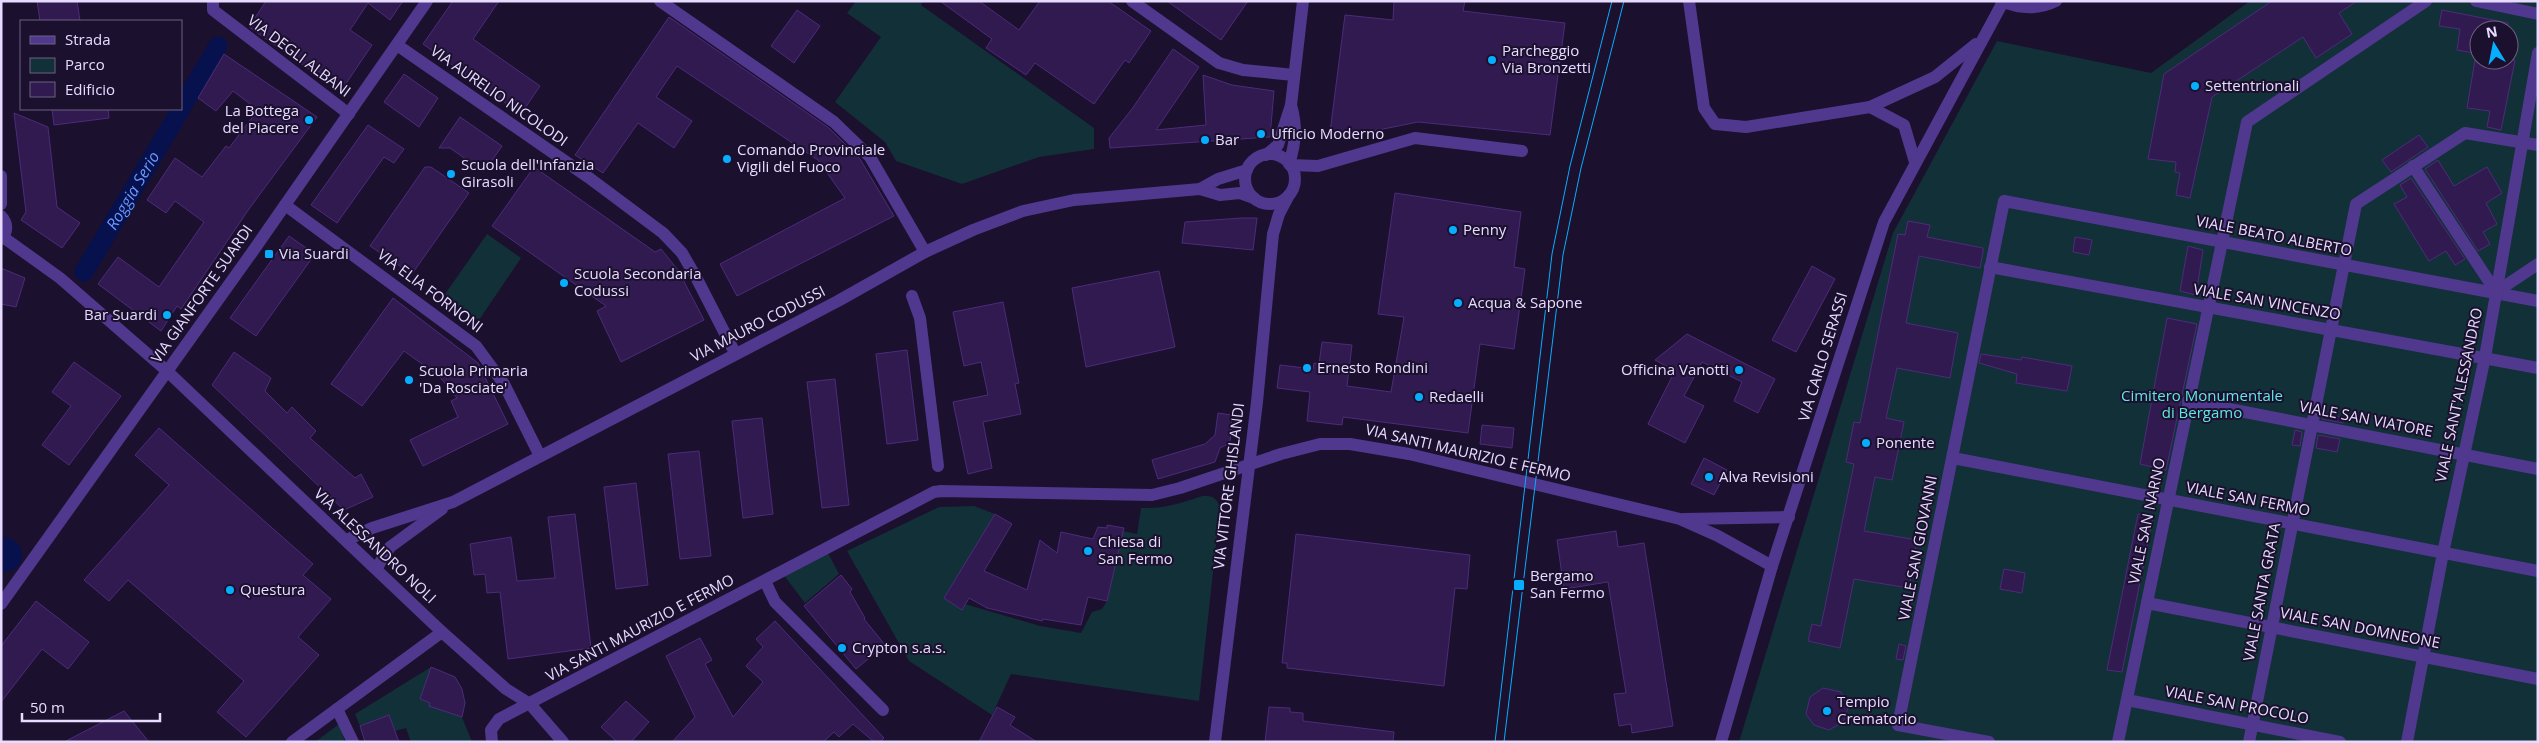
<svg xmlns="http://www.w3.org/2000/svg" width="2539" height="743" font-family="'Open Sans',sans-serif">
  <style>
    .green { fill: #123037; fill-rule: evenodd }
    .lines { fill: none; stroke-linecap: round; stroke-linejoin: round }
    .canal { stroke: #07114e; stroke-width: 19 }
    .river { stroke: #07114e; stroke-width: 34 }
    .building { fill: #311a4f; stroke: #4d2b7c }
    .minor { stroke: #4f388e; stroke-width: 12 }
    .tram { stroke: #07aeff; stroke-width: 1 }
    .poi-dot { fill: #07aeff; stroke: #1b102d; stroke-width: 2 }
    .labels { text-anchor: middle; stroke-width: 4; stroke-linejoin: round; paint-order: stroke }
    .poi-label { font-size: 15px; fill: #e7dbff; stroke: #1b102d; text-anchor: start }
    .street-label { font-size: 15px; fill: #e7dbff; stroke: #1b102d }
    .park-label { font-size: 15px; fill: #5ee8e4; stroke: #1b102d }
    .water-label { font-size: 16px; font-style: italic; fill: #6998ff; stroke: #1b102d }
  </style>
  <rect width="100%" height="100%" fill="#1b102d"/>
  <g class="green">
    <polygon points="856,1 923,1 921,5 1094,128 1094,149 1039,157 962,184 896,161 885,142 835,102 881,37 847,13"/>
    <path d="M2250,1h288v741h-799l154,-509 104,-192 154,32zM2479,30h30v30h-30z"/>
    <polygon points="487,234 521,258 479,320 443,297"/>
    <path d="M1202,496c10,-1 15,2 18,12l-21,193 -188,-27 -19,41 -83,-54 -62,-110 92,-44 35,-1 21,8 -51,84 96,28 41,7 11,-21 10,-3 5,-8 16,-70 14,3 4,-26c22,1 40,-5 61,-12z"/>
    <polygon points="827,551 839,574 805,603 783,574"/>
    <polygon points="431,667 420,699 430,703 429,706 462,717 472,742 411,742 406,728 395,731 389,715 360,726 355,714"/>
    <polygon points="339,724 345,742 315,742"/>
  </g>
  <g class="lines">
    <g class="canal">
      <polyline points="181,108 218,46"/>
      <path id="s1" d="M84,272l97,-163"/>
    </g>
    <polyline class="river" points="1,554 5,555"/>
  </g>
  <g class="building">
    <polygon points="37,1 77,1 80,21 40,21"/>
    <polygon points="266,1 403,1 390,20 368,3 350,30 372,45 343,88 318,71 316,74 249,27"/>
    <polygon points="453,1 499,1 473,39 540,86 521,114 423,44"/>
    <polygon points="940,1 979,1 1019,30 1040,1 1108,1 1151,31 1129,63 1125,60 1094,104 1035,63 1026,75 986,48 992,39"/>
    <polygon points="1167,1 1248,1 1221,40"/>
    <polygon points="1394,1 1465,1 1463,11 1565,23 1550,135 1418,122 1329,140 1345,15 1393,20"/>
    <polygon points="2272,1 2357,1 2339,13 2352,34 2316,58 2303,37 2212,97 2190,198 2176,195 2180,173 2175,172 2176,162 2148,159 2164,74"/>
    <polygon points="797,10 820,26 794,63 771,46"/>
    <polygon points="2442,10 2508,23 2508,30 2479,30 2479,54 2457,50 2460,29 2439,26"/>
    <polygon points="669,17 829,128 860,159 894,216 737,296 720,264 845,198 818,160 677,66 656,97 692,121 674,148 638,123 603,173 575,155"/>
    <polygon points="1173,49 1199,67 1156,130 1206,125 1203,75 1232,85 1274,91 1270,137 1110,148 1109,138 1132,109"/>
    <polygon points="224,54 317,117 249,209 181,309 177,306 161,331 98,284 118,257 159,287 204,222 175,201 166,213 147,200 175,158 202,177 226,146 229,148 258,110 233,91 216,111 198,98"/>
    <polygon points="2475,60 2515,60 2501,130 2487,127 2490,111 2467,108"/>
    <polygon points="404,74 438,98 419,127 384,102"/>
    <polygon points="52,109 108,109 109,118 54,125"/>
    <polygon points="14,113 48,127 57,207 80,223 62,248 21,220 26,212"/>
    <polygon points="460,117 502,146 484,172 450,148 439,148"/>
    <polygon points="368,125 404,149 394,163 384,157 337,223 311,205"/>
    <polygon points="2419,135 2428,147 2391,172 2382,160"/>
    <polygon points="2438,160 2454,186 2487,167 2502,193 2486,203 2497,224 2483,232 2490,244 2478,251 2425,169"/>
    <polygon points="425,167 431,167 469,193 412,274 370,246"/>
    <polygon points="534,167 655,252 661,249 678,270 704,320 621,362 597,311 606,306 492,226"/>
    <polygon points="2411,178 2465,259 2455,265 2446,251 2429,261 2394,204 2407,197 2400,185"/>
    <polygon points="1395,193 1521,212 1514,267 1525,269 1514,349 1480,344 1468,433 1343,417 1342,425 1307,421 1310,392 1277,388 1280,365 1313,369 1314,363 1319,364 1322,342 1352,345 1347,386 1391,392 1404,317 1378,314"/>
    <polygon points="1242,218 1257,218 1253,250 1182,243 1185,222"/>
    <polygon points="1908,221 1930,225 1927,237 1983,248 1983,252 1980,268 1919,256 1906,323 1958,333 1950,378 1897,368 1886,418 1904,422 1892,480 1875,477 1864,531 1917,540 1909,588 1854,579 1840,648 1808,641 1812,624 1821,626 1854,464 1846,462 1854,422 1860,423 1898,234 1905,235"/>
    <polygon points="289,236 315,254 256,336 230,318"/>
    <polygon points="2075,237 2092,240 2089,255 2073,252"/>
    <polygon points="2188,246 2203,250 2196,295 2180,291"/>
    <polygon points="1812,266 1835,279 1796,352 1772,340"/>
    <polygon points="1,268 25,278 16,307 1,304"/>
    <polygon points="1159,271 1175,347 1086,367 1072,288"/>
    <polygon points="393,298 478,363 508,424 423,466 410,440 458,417 451,401 457,398 439,376 404,351 362,406 331,384"/>
    <polygon points="1003,302 1019,383 1015,384 1021,414 983,422 992,468 968,474 953,402 988,395 981,362 964,366 953,312"/>
    <polygon points="2167,318 2197,324 2166,470 2140,464"/>
    <polygon points="1687,334 1775,379 1758,413 1734,401 1742,382 1702,362 1684,396 1704,406 1685,443 1648,424 1675,371 1655,360"/>
    <polygon points="907,350 918,440 887,444 876,354"/>
    <polygon points="234,352 271,378 265,391 287,413 292,407 316,431 310,438 355,478 361,474 373,497 344,510 212,385"/>
    <polygon points="1981,354 2021,360 2022,357 2072,366 2067,391 2016,383 2017,374 1979,363"/>
    <polygon points="74,362 121,396 69,465 42,445 71,406 52,392"/>
    <polygon points="835,379 849,505 822,508 807,382"/>
    <polygon points="1218,413 1232,415 1232,418 1230,443 1220,448 1215,462 1158,479 1152,460 1205,444 1215,435"/>
    <polygon points="2323,413 2344,418 2343,423 2322,419"/>
    <polygon points="762,418 773,514 743,518 732,421"/>
    <polygon points="1482,425 1514,428 1512,448 1480,444"/>
    <polygon points="159,428 313,564 303,575 331,599 298,637 319,655 246,737 217,712 244,681 128,580 109,601 84,580 169,485 135,455"/>
    <polygon points="2295,430 2302,432 2300,446 2292,445"/>
    <polygon points="2318,435 2340,439 2337,452 2316,448"/>
    <polygon points="699,451 711,556 680,559 668,454"/>
    <polygon points="1704,458 1727,470 1714,495 1691,484"/>
    <polygon points="636,483 648,585 616,589 604,487"/>
    <polygon points="575,514 591,648 508,659 500,592 487,593 485,574 474,575 470,544 511,537 517,581 555,578 548,517"/>
    <polygon points="995,514 1012,524 984,571 1027,590 1040,540 1057,553 1061,532 1093,539 1098,527 1107,528 1107,525 1124,528 1107,601 1088,597 1081,625 1043,619 1042,621 987,608 969,598 962,610 944,598"/>
    <polygon points="2138,514 2153,517 2122,672 2107,670"/>
    <polygon points="1616,531 1618,547 1644,543 1673,726 1632,733 1631,724 1619,726 1614,694 1626,693 1608,582 1564,589 1557,540"/>
    <polygon points="1296,534 1470,555 1467,589 1455,588 1444,686 1287,668 1287,663 1282,663"/>
    <polygon points="2004,569 2025,573 2022,593 2000,589"/>
    <polygon points="841,575 852,589 850,592 865,618 864,619 885,645 856,669 804,606"/>
    <polygon points="36,601 89,642 68,669 42,649 1,702 1,646"/>
    <polygon points="775,621 884,738 880,742 874,742 853,724 839,737 834,732 823,742 672,742 695,717 666,656 700,638 712,660 705,664 733,717 763,682 746,666 763,647 756,639"/>
    <polygon points="1899,644 1906,646 1903,660 1896,659"/>
    <polygon points="431,667 455,677 462,689 465,703 462,717 429,706 430,703 420,699"/>
    <polygon points="1823,688 1841,692 1848,708 1843,722 1829,730 1814,725 1806,714 1810,697"/>
    <polygon points="626,701 649,722 631,742 617,742 601,727"/>
    <polygon points="997,707 1015,717 1010,725 1037,742 979,742"/>
    <polygon points="1269,707 1290,708 1290,712 1303,713 1303,721 1394,732 1393,742 1265,742"/>
    <polygon points="124,711 149,742 64,742"/>
    <polygon points="389,715 399,742 365,742 360,726"/>
  </g>
  <g class="lines">
    <g class="minor">
      <polyline points="213,1 213,10 349,114"/>
      <polyline points="660,1 834,122 870,157 925,252"/>
      <polyline points="1132,1 1219,63 1243,70 1294,75"/>
      <polyline points="1689,1 1704,108 1715,124 1746,127 1870,107 1935,77 1976,44"/>
      <path d="M2001,1c19,8 37,9 55,0"/>
      <polyline points="2476,1 2538,14"/>
      <polyline points="397,45 588,177 663,233 682,253 697,279 735,353"/>
      <polyline points="1870,107 1904,125 1915,162"/>
      <circle cx="1270" cy="179" r="25"/>
      <polyline points="1266,155 1278,145 1291,105 1303,1"/>
      <path d="M1289,164c7,-22 8,-38 2,-59"/>
      <polyline points="1290,165 1318,166 1415,138 1522,151"/>
      <polyline points="2413,166 2496,292 2538,264"/>
      <polyline points="1,176 1,204"/>
      <polyline points="1200,189 1218,179 1247,170"/>
      <polyline points="285,205 476,346 504,384 540,456"/>
      <path d="M1,216c7,7 7,16 0,23"/>
      <polyline points="3,237 60,278 167,371 442,632 506,689 530,704 563,742"/>
      <polyline points="1990,267 2538,368"/>
      <polyline points="912,296 920,318 938,466"/>
      <polyline points="2188,401 2538,469"/>
      <polyline points="1953,458 2538,571"/>
      <polyline points="1684,519 1789,517"/>
      <polyline points="347,540 372,528 453,502 838,301 925,252 973,230 1023,211 1074,200 1200,189 1220,195 1240,193 1254,198"/>
      <polyline points="376,569 390,547 442,509"/>
      <polyline points="765,581 775,602 883,710"/>
      <polyline points="2147,603 2538,679"/>
      <polyline points="1,604 253,251 427,1"/>
      <polyline points="2127,700 2340,742"/>
      <polyline points="337,709 353,742"/>
      <polyline points="292,742 442,632"/>
      <polyline points="492,742 491,730 499,719 934,492 941,491 1152,495 1180,488 1281,454 1320,444 1350,444 1409,454 1680,519 1718,536 1772,566"/>
      <polyline points="1215,742 1257,402 1273,234 1279,214 1289,195"/>
      <polyline points="1721,742 1772,566 1884,222 2003,2"/>
      <polyline points="1989,742 1898,725 2004,201 2538,301"/>
      <polyline points="2118,742 2247,122 2426,1"/>
      <polyline points="2249,742 2356,204 2465,133 2538,145"/>
      <polyline points="2407,742 2443,553 2485,357 2538,53"/>
    </g>
    <g class="tram">
      <polyline points="1495,742 1552,254 1570,166 1612,1"/>
      <polyline points="1504,742 1563,255 1581,168 1624,1"/>
    </g>
  </g>
  <g class="poi-dot">
    <circle cx="1492" cy="60" r="5"/>
    <circle cx="2195" cy="86" r="5"/>
    <circle cx="309" cy="120" r="5"/>
    <circle cx="1261" cy="134" r="5"/>
    <circle cx="1205" cy="140" r="5"/>
    <circle cx="727" cy="159" r="5"/>
    <circle cx="451" cy="174" r="5"/>
    <circle cx="1453" cy="230" r="5"/>
    <rect x="264" y="249" width="10" height="10" rx="2.5"/>
    <circle cx="564" cy="283" r="5"/>
    <circle cx="1458" cy="303" r="5"/>
    <circle cx="167" cy="315" r="5"/>
    <circle cx="1307" cy="368" r="5"/>
    <circle cx="1739" cy="370" r="5"/>
    <circle cx="409" cy="380" r="5"/>
    <circle cx="1419" cy="397" r="5"/>
    <circle cx="1866" cy="443" r="5"/>
    <circle cx="1709" cy="477" r="5"/>
    <circle cx="1088" cy="551" r="5"/>
    <rect x="1513" y="579" width="12" height="12" rx="2.5"/>
    <circle cx="230" cy="590" r="5"/>
    <circle cx="842" cy="648" r="5"/>
    <circle cx="1827" cy="711" r="5"/>
  </g>
  <g class="labels">
    <g class="poi-label">
      <text x="1502" y="56">Parcheggio<tspan x="1502" dy="17">Via Bronzetti</tspan></text>
      <text x="2205" y="91">Settentrionali</text>
      <text x="299" y="116" text-anchor="end">La Bottega<tspan x="299" dy="17">del Piacere</tspan></text>
      <text x="1271" y="139">Ufficio Moderno</text>
      <text x="1215" y="145">Bar</text>
      <text x="737" y="155">Comando Provinciale<tspan x="737" dy="17">Vigili del Fuoco</tspan></text>
      <text x="461" y="170">Scuola dell'Infanzia<tspan x="461" dy="17">Girasoli</tspan></text>
      <text x="1463" y="235">Penny</text>
      <text x="279" y="259">Via Suardi</text>
      <text x="574" y="279">Scuola Secondaria<tspan x="574" dy="17">Codussi</tspan></text>
      <text x="1468" y="308">Acqua &amp; Sapone</text>
      <text x="157" y="320" text-anchor="end">Bar Suardi</text>
      <text x="1317" y="373">Ernesto Rondini</text>
      <text x="1729" y="375" text-anchor="end">Officina Vanotti</text>
      <text x="419" y="376">Scuola Primaria<tspan x="419" dy="17">'Da Rosciate'</tspan></text>
      <text x="1429" y="402">Redaelli</text>
      <text x="1876" y="448">Ponente</text>
      <text x="1719" y="482">Alva Revisioni</text>
      <text x="1098" y="547">Chiesa di<tspan x="1098" dy="17">San Fermo</tspan></text>
      <text x="1530" y="581">Bergamo<tspan x="1530" dy="17">San Fermo</tspan></text>
      <text x="240" y="595">Questura</text>
      <text x="852" y="653">Crypton s.a.s.</text>
      <text x="1837" y="707">Tempio<tspan x="1837" dy="17">Crematorio</tspan></text>
    </g>
    <g class="street-label">
      <text transform="translate(299 56) rotate(37)" y="5">VIA DEGLI ALBANI</text>
      <text transform="translate(499 96) rotate(35)" y="5">VIA AURELIO NICOLODI</text>
      <text transform="translate(2274 236) rotate(11)" y="5">VIALE BEATO ALBERTO</text>
      <text transform="translate(430 291) rotate(37)" y="5">VIA ELIA FORNONI</text>
      <text transform="translate(202 294) rotate(-55)" y="5">VIA GIANFORTE SUARDI</text>
      <text transform="translate(2267 302) rotate(10)" y="5">VIALE SAN VINCENZO</text>
      <text transform="translate(758 324) rotate(-27)" y="5">VIA MAURO CODUSSI</text>
      <text transform="translate(1823 357) rotate(-73)" y="5">VIA CARLO SERASSI</text>
      <text transform="translate(2459 395) rotate(-78)" y="5">VIALE SANT'ALESSANDRO</text>
      <text transform="translate(2366 419) rotate(11)" y="5">VIALE SAN VIATORE</text>
      <text transform="translate(1468 453) rotate(13)" y="5">VIA SANTI MAURIZIO E FERMO</text>
      <text transform="translate(1229 486) rotate(-83)" y="5">VIA VITTORE GHISLANDI</text>
      <text transform="translate(2248 499) rotate(11)" y="5">VIALE SAN FERMO</text>
      <text transform="translate(2147 521) rotate(-78)" y="5">VIALE SAN NARNO</text>
      <text transform="translate(375 546) rotate(43)" y="5">VIA ALESSANDRO NOLI</text>
      <text transform="translate(1918 548) rotate(-79)" y="5">VIALE SAN GIOVANNI</text>
      <text transform="translate(2262 592) rotate(-79)" y="5">VIALE SANTA GRATA</text>
      <text transform="translate(640 628) rotate(-28)" y="5">VIA SANTI MAURIZIO E FERMO</text>
      <text transform="translate(2360 628) rotate(11)" y="5">VIALE SAN DOMNEONE</text>
      <text transform="translate(2237 705) rotate(11)" y="5">VIALE SAN PROCOLO</text>
    </g>
    <g class="park-label">
      <text x="2202" y="401">Cimitero Monumentale<tspan x="2202" dy="17">di Bergamo</tspan></text>
    </g>
    <g class="water-label">
      <text dy="6" stroke="none"><textPath href="#s1" startOffset="95">Roggia Serio</textPath></text>
    </g>
  </g>
  <rect width="2539" height="743" fill="none" stroke="#e7dbff" stroke-width="5"/>
  <rect x="20" y="20" width="162" height="90" fill="#1b102d" stroke="#6d6181"/>
  <rect x="30" y="36" width="25" height="8" fill="#4f388e" stroke="#6d6181"/>
  <text x="65" y="45" font-size="15" fill="#e7dbff">Strada</text>
  <rect x="30" y="58" width="25" height="15" fill="#123037" stroke="#6d6181"/>
  <text x="65" y="70" font-size="15" fill="#e7dbff">Parco</text>
  <rect x="30" y="82" width="25" height="15" fill="#311a4f" stroke="#6d6181"/>
  <text x="65" y="95" font-size="15" fill="#e7dbff">Edificio</text>
  <g transform="translate(2494 45) rotate(350)"><circle r="24" fill="#1b102d" stroke="#6d6181"/>
  <path d="M0-4L9 19L0 12L-9 19Z" fill="#07aeff"/>
  <text y="-8" font-size="14" font-weight="bold" text-anchor="middle" fill="#e7dbff">N</text>
  </g>
  <path d="M22 713v8h138v-8" fill="none" stroke="#e7dbff" stroke-width="2.5"/>
  <text x="30" y="713" font-size="15" fill="#e7dbff" stroke="#1b102d" stroke-width="4" paint-order="stroke">50 m</text>
</svg>
